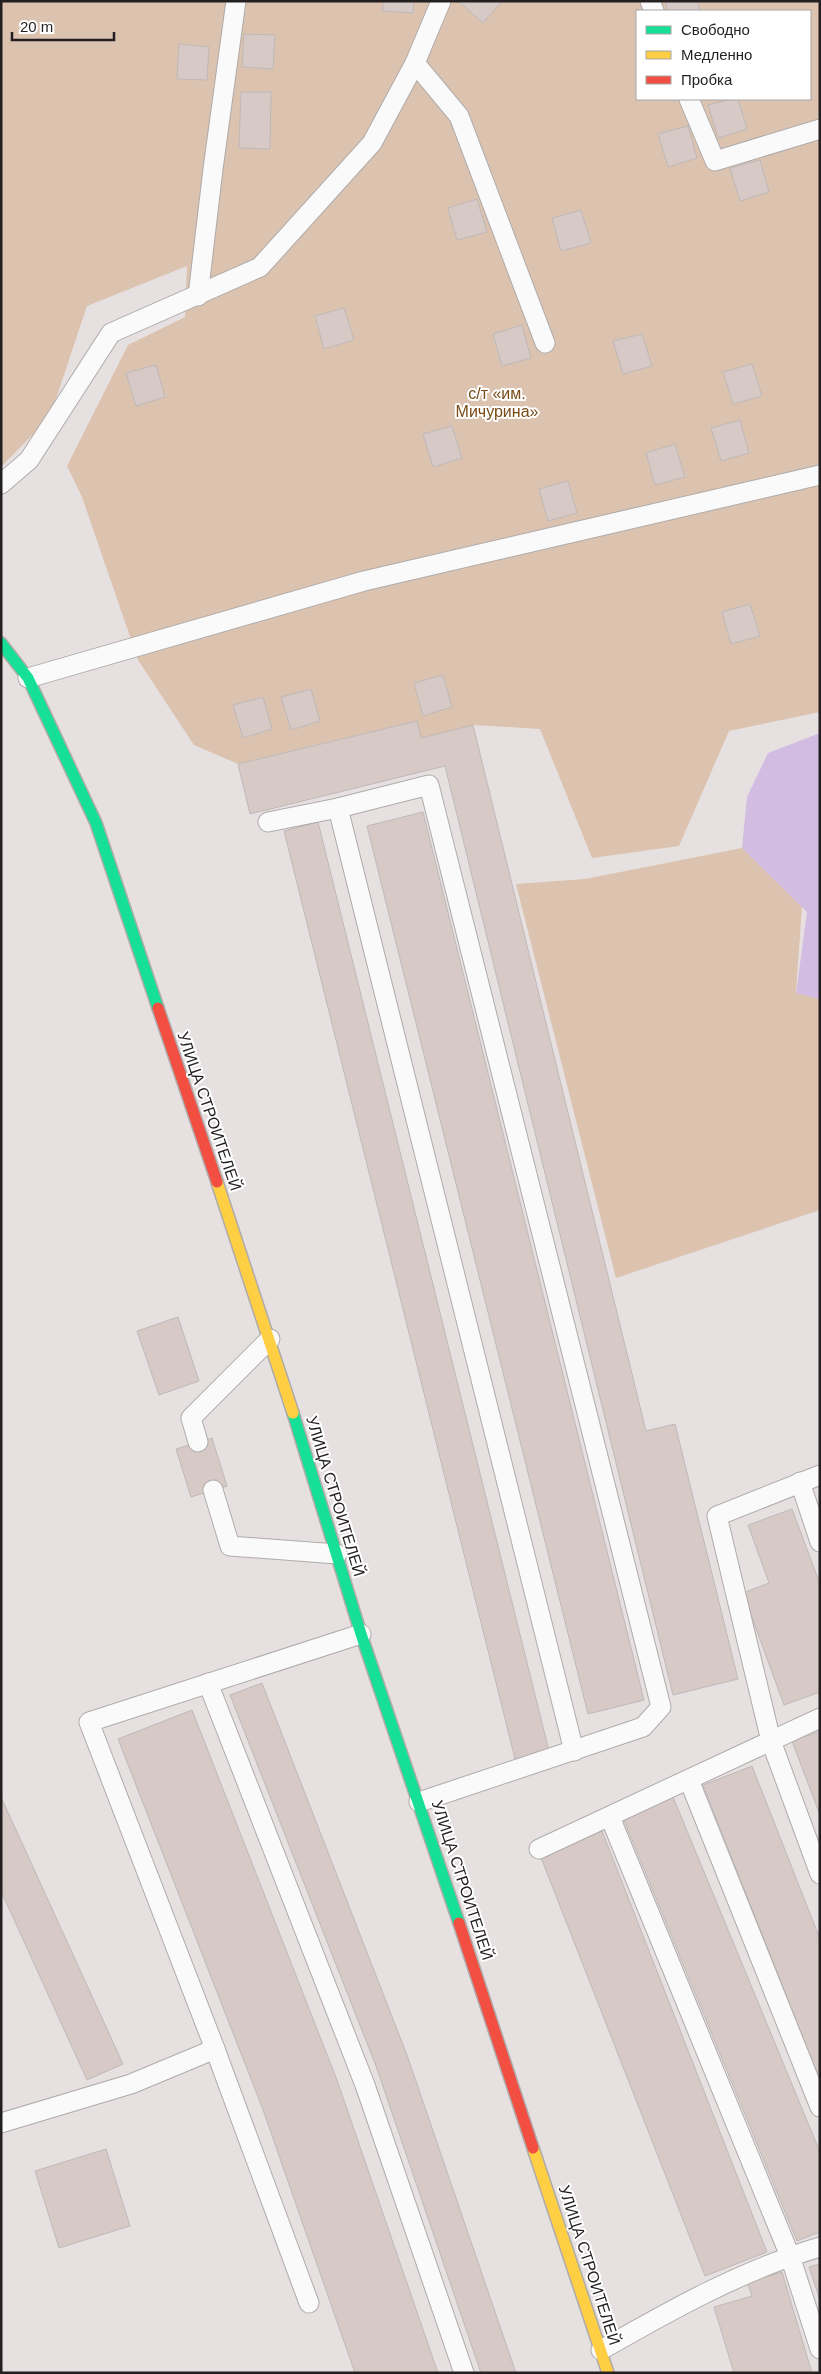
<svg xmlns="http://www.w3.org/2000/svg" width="821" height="2374" font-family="Helvetica,sans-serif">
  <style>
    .green { fill: #dbc3af; fill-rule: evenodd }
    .water { fill: #d3bce2 }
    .building { fill: #d7c9c6; stroke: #beb9b9 }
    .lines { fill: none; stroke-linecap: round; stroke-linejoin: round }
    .lane-casing { stroke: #afabab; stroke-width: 21 }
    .fast-casing { stroke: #afabab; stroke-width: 14 }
    .slow-casing { stroke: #afabab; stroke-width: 14 }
    .jam-casing { stroke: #afabab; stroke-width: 14 }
    .lane { stroke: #fbfafa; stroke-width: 19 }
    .fast { stroke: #16e098; stroke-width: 11 }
    .slow { stroke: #ffcf43; stroke-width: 11 }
    .jam { stroke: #f24e42; stroke-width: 11 }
    .labels { text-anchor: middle; stroke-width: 4; stroke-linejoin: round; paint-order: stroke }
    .park-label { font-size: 16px; fill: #784b17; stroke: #fff }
    .street-label { font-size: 16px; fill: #241f20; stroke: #fff }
  </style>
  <rect width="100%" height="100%" fill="#e7e0e1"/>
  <g class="green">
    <path d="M1,1h819v711l-91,19 -50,115 -87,12 -52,-129 -67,-4 -52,13 -5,-17 -178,43 -44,-19 -56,-85 -56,-163 -15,-31 61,-121 57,-28 2,-51 -100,40 -37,111 -49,50zM637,11h173v88h-173z"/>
    <polygon points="742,848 802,907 796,992 820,999 820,1210 616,1278 516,884 585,879"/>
  </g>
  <polygon class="water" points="820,733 820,999 796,993 807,912 742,848 747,797 768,753"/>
  <g class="building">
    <polygon points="383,1 414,1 413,13 383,11"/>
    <polygon points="458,1 502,1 483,23"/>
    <polygon points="665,1 697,1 700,11 668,11"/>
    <polygon points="244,34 275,35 273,69 242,67"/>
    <polygon points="179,44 209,47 207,80 177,79"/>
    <polygon points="241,92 271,92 270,149 239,148"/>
    <polygon points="731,99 738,99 747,129 718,138 708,105"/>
    <polygon points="688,126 697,158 668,167 658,134"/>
    <polygon points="760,160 769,192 740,201 730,168"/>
    <polygon points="477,199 487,232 457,240 448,208"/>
    <polygon points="581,210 591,243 561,251 552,218"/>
    <polygon points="344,308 354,340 324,349 315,316"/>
    <polygon points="522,325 531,358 502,366 493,334"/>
    <polygon points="642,334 652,366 623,374 613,341"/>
    <polygon points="752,364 762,396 733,404 723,372"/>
    <polygon points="156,365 165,397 136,406 126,373"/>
    <polygon points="740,420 749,453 721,461 711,428"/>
    <polygon points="452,426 462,458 433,467 423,434"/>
    <polygon points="675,444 685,477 655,485 646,453"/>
    <polygon points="568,481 577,513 548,521 539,489"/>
    <polygon points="750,604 760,636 731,644 722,612"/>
    <polygon points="443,675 452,707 423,716 414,683"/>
    <polygon points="311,689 320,721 291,730 281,697"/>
    <polygon points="263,697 272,729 243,738 233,705"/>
    <polygon points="417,721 421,738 473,725 646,1431 675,1424 738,1679 673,1695 445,766 250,814 238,764"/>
    <polygon points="423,812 644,1700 588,1714 367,826"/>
    <polygon points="318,822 549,1751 515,1759 284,831"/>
    <polygon points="178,1317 199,1381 159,1395 137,1331"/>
    <polygon points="212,1438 227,1486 191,1497 176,1449"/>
    <polygon points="792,1509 820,1584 820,1692 784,1705 743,1593 769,1583 748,1525"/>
    <polygon points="262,1683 407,2055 516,2373 481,2373 376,2066 230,1695"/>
    <polygon points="192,1710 337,2080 438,2373 355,2373 262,2107 118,1739"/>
    <polygon points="820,1731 820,1815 792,1741"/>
    <polygon points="752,1766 820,1939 820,2081 703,1785"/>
    <polygon points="1,1797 123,2064 87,2080 1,1891"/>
    <polygon points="673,1797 820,2152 820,2232 797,2241 623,1818"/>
    <polygon points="602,1831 767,2252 705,2276 540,1855"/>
    <polygon points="106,2149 130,2226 59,2248 35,2171"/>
    <polygon points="820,2264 820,2300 809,2267"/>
    <polygon points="782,2272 812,2373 734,2373 714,2307 752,2296 747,2282"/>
  </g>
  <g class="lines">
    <defs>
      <g id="lane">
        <polyline points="650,1 654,11"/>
        <polyline points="415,63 459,116 545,343"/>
        <polyline points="689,99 715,161 820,129"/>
        <polyline points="198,296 213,169 236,1"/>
        <polyline points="1,484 29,460 111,333 260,267 372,143 415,63 441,1"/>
        <polyline points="28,678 364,581 820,475"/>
        <polyline points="338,808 574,1751"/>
        <polyline points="268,822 338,808 429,785 661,1707 643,1727 419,1802"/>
        <polyline points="198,1442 191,1418 270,1339"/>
        <polyline points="820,1475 717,1516 771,1741 820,1874"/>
        <polyline points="800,1482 820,1542"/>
        <polyline points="213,1490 230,1546 337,1554"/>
        <polyline points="208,1683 365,2085 464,2373"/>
        <polyline points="689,1780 820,2107"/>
        <polyline points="610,1817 790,2256 820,2349"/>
        <polyline points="539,1849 820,1718"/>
        <polyline points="1,2123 131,2084 215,2049"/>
        <polyline points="309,2303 215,2049 89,1722 361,1634"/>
        <path d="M601,2350c70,-40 141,-80 219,-103"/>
      </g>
      <g id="fast">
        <polyline points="1,643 28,678 96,823 158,1008"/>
        <polyline points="293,1413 361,1634 459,1923"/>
      </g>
      <g id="slow">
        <polyline points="217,1182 293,1413"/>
        <polyline points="533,2148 608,2373"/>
      </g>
      <g id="jam">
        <polyline points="158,1008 217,1182"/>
        <polyline points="459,1923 533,2148"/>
      </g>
    </defs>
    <use href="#lane" class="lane-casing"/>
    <use href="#fast" class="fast-casing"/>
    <use href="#slow" class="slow-casing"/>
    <use href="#jam" class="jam-casing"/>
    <use href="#lane" class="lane"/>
    <use href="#fast" class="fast"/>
    <use href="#slow" class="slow"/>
    <use href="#jam" class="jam"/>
  </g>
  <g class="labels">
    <g class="park-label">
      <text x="497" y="399">с/т «им.<tspan x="497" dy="18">Мичурина»</tspan></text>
    </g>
    <g class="street-label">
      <text transform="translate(210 1111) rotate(71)" y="6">УЛИЦА СТРОИТЕЛЕЙ</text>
      <text transform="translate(336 1496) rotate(73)" y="6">УЛИЦА СТРОИТЕЛЕЙ</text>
      <text transform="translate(463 1880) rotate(72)" y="6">УЛИЦА СТРОИТЕЛЕЙ</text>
      <text transform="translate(590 2265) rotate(72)" y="6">УЛИЦА СТРОИТЕЛЕЙ</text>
    </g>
  </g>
  <rect width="821" height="2374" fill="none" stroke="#241f20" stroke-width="5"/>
  <rect x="636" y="10" width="175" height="90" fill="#ffffff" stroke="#a7a5a6"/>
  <rect x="646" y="26" width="25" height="8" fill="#16e098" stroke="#a7a5a6"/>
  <text x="681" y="35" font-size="15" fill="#241f20">Свободно</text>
  <rect x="646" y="51" width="25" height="8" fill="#ffcf43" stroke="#a7a5a6"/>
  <text x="681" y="60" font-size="15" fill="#241f20">Медленно</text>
  <rect x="646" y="76" width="25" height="8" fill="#f24e42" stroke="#a7a5a6"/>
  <text x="681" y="85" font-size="15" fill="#241f20">Пробка</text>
  <path d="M12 32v8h102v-8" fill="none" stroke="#241f20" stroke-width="2.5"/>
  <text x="20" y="32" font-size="15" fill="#241f20" stroke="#ffffff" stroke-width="4" paint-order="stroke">20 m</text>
</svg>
